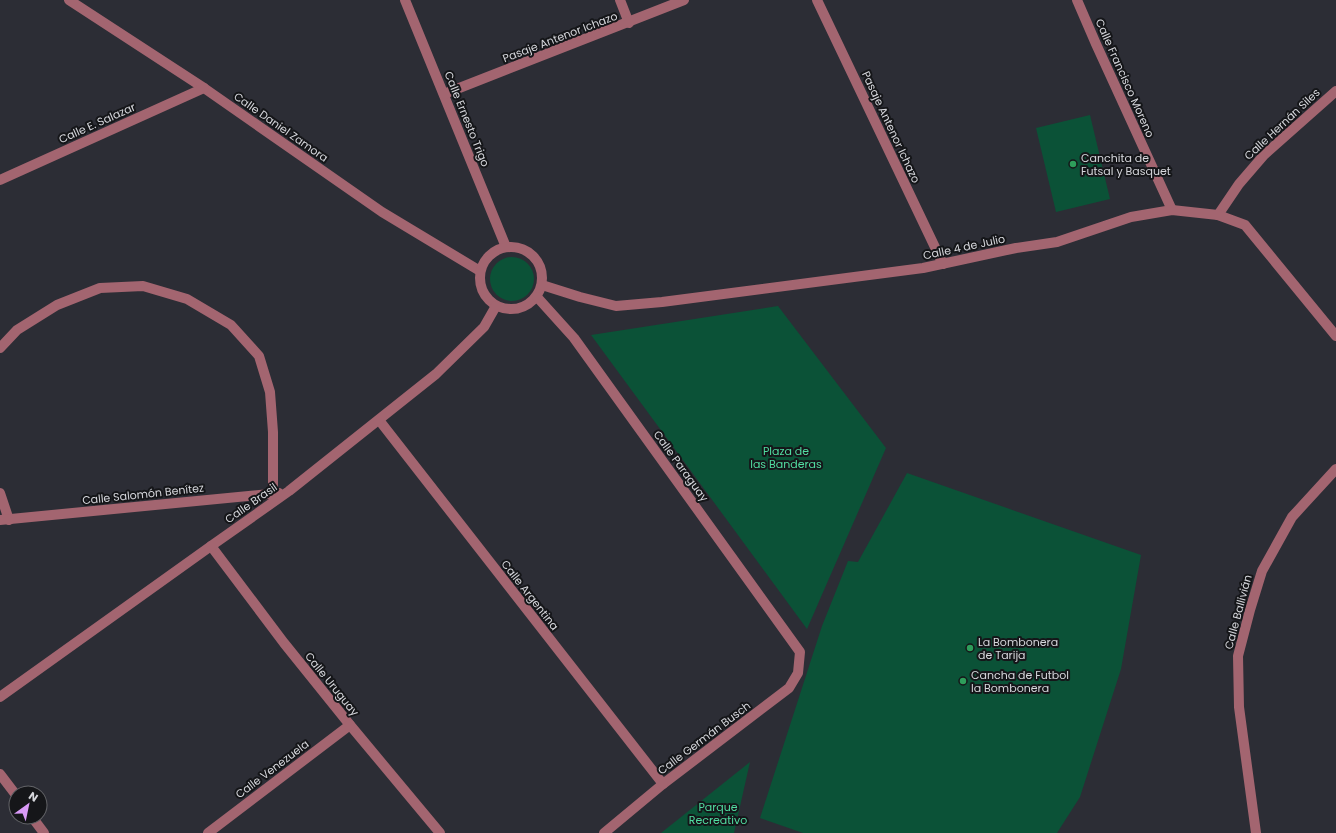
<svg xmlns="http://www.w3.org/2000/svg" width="1336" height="833" font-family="Poppins,sans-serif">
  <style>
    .green { fill: #0b5237 }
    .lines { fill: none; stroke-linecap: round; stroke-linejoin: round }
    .minor { stroke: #a36570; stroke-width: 10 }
    .leisure-dot { fill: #2e9e5b; stroke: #151619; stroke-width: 1.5 }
    .labels { text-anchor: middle; stroke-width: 4; stroke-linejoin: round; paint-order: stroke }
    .street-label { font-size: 11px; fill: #d6d7dc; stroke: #151619 }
    .poi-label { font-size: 11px; fill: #d6d7dc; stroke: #151619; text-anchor: start }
    .park-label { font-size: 11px; fill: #51dda1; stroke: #151619 }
  </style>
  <rect width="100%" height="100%" fill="#2c2d35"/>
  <g class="green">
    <polygon points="1090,115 1110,199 1056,212 1036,128"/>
    <circle cx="512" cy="279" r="22"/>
    <polygon points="778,306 886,448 807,629 591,335"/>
    <polygon points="907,473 1141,555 1121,669 1080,797 1057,833 803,833 760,818 822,626 848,561 858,562"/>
    <polygon points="750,762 734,833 661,833"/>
  </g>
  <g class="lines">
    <g class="minor">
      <polyline points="69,0 204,88 382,212 480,271"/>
      <polyline points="405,0 506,247"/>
      <polyline points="620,0 629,23"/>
      <polyline points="817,0 943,264"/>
      <polyline points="1077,0 1096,44 1172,210"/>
      <polyline points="444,94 684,0"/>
      <polyline points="0,180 204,88"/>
      <polyline points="1218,215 1239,184 1264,155 1336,91"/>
      <circle cx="511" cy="278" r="31"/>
      <polyline points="542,285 580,297 616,306 662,302 923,268 1016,248 1057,242 1131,217 1172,210 1218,215 1245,225 1336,336"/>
      <polyline points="537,297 574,338 800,652 798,673 789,688 663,784 604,833"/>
      <polyline points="0,348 17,330 57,305 100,288 143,286 187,299 231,325 259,356 270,392 273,432 273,493"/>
      <polyline points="379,420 663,784"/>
      <polyline points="0,493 9,520"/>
      <polyline points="0,520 279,493"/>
      <polyline points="211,546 284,643 350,725 440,833"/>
      <polyline points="0,697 211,546 289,491 436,374 484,327 496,306"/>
      <polyline points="0,774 16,795"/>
      <polyline points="32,817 44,833"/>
      <polyline points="208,833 350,725"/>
      <polyline points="1256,833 1239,707 1238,656 1250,610 1262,571 1292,517 1336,469"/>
    </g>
  </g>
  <g class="leisure-dot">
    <circle cx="1073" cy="164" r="4"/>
    <circle cx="970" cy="648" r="4"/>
    <circle cx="963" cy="681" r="4"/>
  </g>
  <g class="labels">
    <g class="street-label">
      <text transform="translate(560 37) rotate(-21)" y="4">Pasaje Antenor Ichazo</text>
      <text transform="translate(1125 78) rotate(66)" y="4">Calle Francisco Moreno</text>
      <text transform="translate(467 119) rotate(68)" y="4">Calle Ernesto Trigo</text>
      <text transform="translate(97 123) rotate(-24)" y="4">Calle E. Salazar</text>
      <text transform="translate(1282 124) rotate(-43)" y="4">Calle Hernán Siles</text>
      <text transform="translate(281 127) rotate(35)" y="4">Calle Daniel Zamora</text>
      <text transform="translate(891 127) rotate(65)" y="4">Pasaje Antenor Ichazo</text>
      <text transform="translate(964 247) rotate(-12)" y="4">Calle 4 de Julio</text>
      <text transform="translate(681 466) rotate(54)" y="4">Calle Paraguay</text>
      <text transform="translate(143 494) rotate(-6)" y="4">Calle Salomón Benítez</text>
      <text transform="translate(251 503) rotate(-35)" y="4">Calle Brasil</text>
      <text transform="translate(530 595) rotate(52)" y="4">Calle Argentina</text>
      <text transform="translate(1238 612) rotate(-75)" y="4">Calle Ballivián</text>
      <text transform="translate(332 684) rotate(51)" y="4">Calle Uruguay</text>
      <text transform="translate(704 738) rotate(-37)" y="4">Calle Germán Busch</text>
      <text transform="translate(272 769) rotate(-37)" y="4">Calle Venezuela</text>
    </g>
    <g class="poi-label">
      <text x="1081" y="162">Canchita de<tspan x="1081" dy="13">Futsal y Basquet</tspan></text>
      <text x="978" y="646">La Bombonera<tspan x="978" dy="13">de Tarija</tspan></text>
      <text x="971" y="679">Cancha de Futbol<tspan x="971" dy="13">la Bombonera</tspan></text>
    </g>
    <g class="park-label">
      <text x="786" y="455">Plaza de<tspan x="786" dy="13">las Banderas</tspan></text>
      <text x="718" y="811">Parque<tspan x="718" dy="13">Recreativo</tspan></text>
    </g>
  </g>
  <g transform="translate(28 805) rotate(33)"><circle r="19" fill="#151619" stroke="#626367"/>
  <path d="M0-3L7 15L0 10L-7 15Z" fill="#d99af7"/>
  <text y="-6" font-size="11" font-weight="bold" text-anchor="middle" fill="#d6d7dc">N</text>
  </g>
</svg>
